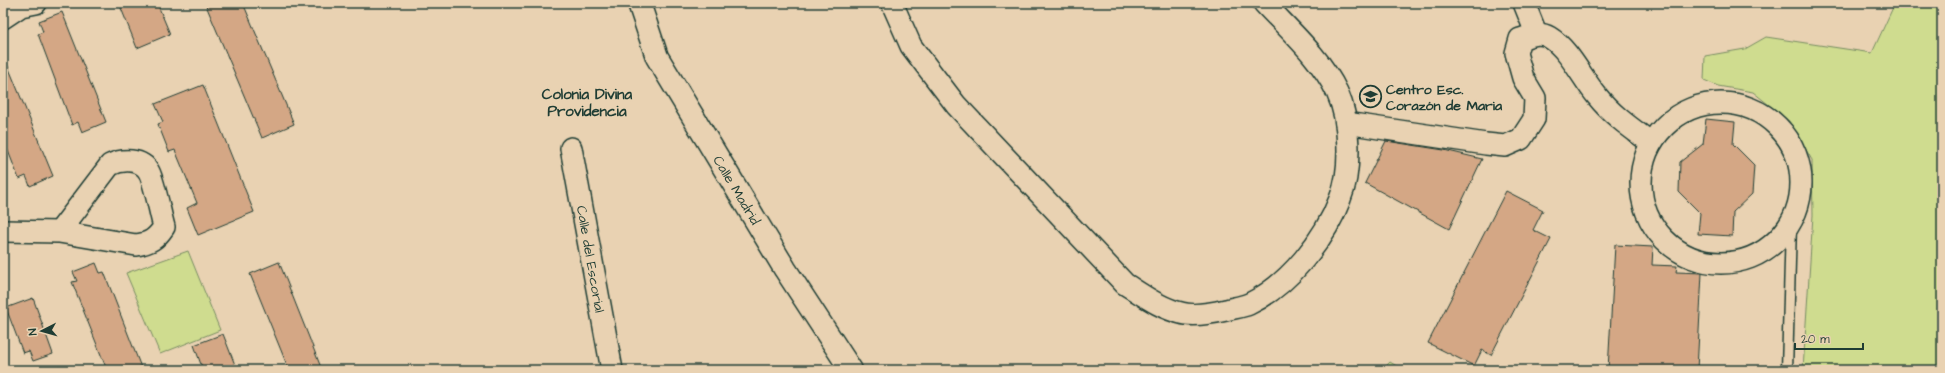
<svg xmlns="http://www.w3.org/2000/svg" width="1945" height="373" font-family="'Architects Daughter',sans-serif">
  <style>
    .green { fill: #cfdc8f; stroke: #778c62 }
    .building { fill: #d4a785; stroke: #1f3d34 }
    .lines { fill: none; stroke-linecap: round; stroke-linejoin: round }
    .lane-casing { stroke: #1f3d34; stroke-width: 13 }
    .street-casing { stroke: #1f3d34; stroke-width: 24 }
    .secondary-casing { stroke: #1f3d34; stroke-width: 25 }
    .lane { stroke: #e9d2b2; stroke-width: 10 }
    .street { stroke: #e9d2b2; stroke-width: 21 }
    .secondary { stroke: #e9d2b2; stroke-width: 22 }
    .labels { text-anchor: middle; stroke-width: 4; stroke-linejoin: round; paint-order: stroke }
    .poi-label { font-size: 14px; font-weight: bold; fill: #1f3d34; stroke: #e9d2b2; text-anchor: start }
    .street-label { font-size: 14px; fill: #1f3d34; stroke: #e9d2b2 }
    .neighbourhood-label { font-size: 15px; font-weight: bold; fill: #1f3d34; stroke: #e9d2b2 }
  </style>
  <rect width="100%" height="100%" fill="#e9d2b2"/>
  <filter id="ink" filterUnits="userSpaceOnUse"><feTurbulence type="fractalNoise" baseFrequency=".025" numOctaves="2"/><feDisplacementMap in="SourceGraphic" scale="8" xChannelSelector="R" yChannelSelector="G"/><feConvolveMatrix kernelMatrix="1 2 1 2 8 2 1 2 1" color-interpolation-filters="sRGB"/></filter>
  <g filter="url(#ink)">
    <g class="green">
      <polygon points="1895,3 1942,3 1942,370 1803,370 1813,215 1812,160 1789,121 1753,92 1718,86 1704,80 1705,56 1745,49 1766,37 1872,53"/>
      <polygon points="188,251 220,330 160,354 126,273"/>
      <polygon points="1390,362 1403,370 1382,370"/>
    </g>
    <g class="building">
      <polygon points="119,3 157,3 170,34 137,48"/>
      <polygon points="205,3 243,3 294,124 262,138"/>
      <polygon points="62,12 106,122 82,132 78,122 72,125 38,34 43,32 39,21"/>
      <polygon points="3,54 53,176 30,186 26,176 19,179 3,138"/>
      <polygon points="203,85 254,212 198,235 187,208 197,203 175,150 169,152 158,124 163,122 155,104"/>
      <polygon points="1706,119 1735,122 1733,144 1754,165 1752,194 1733,212 1732,236 1698,234 1700,213 1679,192 1680,162 1703,144"/>
      <polygon points="1386,141 1444,150 1482,159 1449,229 1365,183"/>
      <polygon points="1506,191 1543,210 1533,230 1551,239 1491,355 1482,350 1474,366 1428,343"/>
      <polygon points="1615,245 1653,247 1652,265 1677,266 1676,272 1702,273 1697,370 1608,370"/>
      <polygon points="279,262 322,370 289,370 250,274"/>
      <polygon points="96,263 100,273 104,272 142,370 107,370 72,282 77,281 73,272"/>
      <polygon points="33,298 53,354 33,361 29,351 23,353 6,308"/>
      <polygon points="223,334 237,370 203,370 194,345"/>
    </g>
    <g class="lines">
      <defs>
        <polyline id="lane" points="1787,370 1791,224"/>
        <g id="street">
          <path d="M892,3l19,43 45,59 169,179c18,11 35,24 56,29 13,4 32,0 45,-3 7,-2 16,-3 23,-6 40,-19 76,-65 91,-105 12,-29 10,-79 -3,-107 -16,-34 -48,-62 -73,-89"/>
          <polyline points="1524,3 1536,33"/>
          <polyline points="3,18 21,6 36,3"/>
          <circle cx="1721" cy="183" r="80"/>
          <path d="M1346,123l140,21 19,2 16,-7 13,-20 1,-21 -12,-20 -7,-25 4,-14c10,-3 19,-8 29,-2 20,12 33,41 48,59 15,19 34,32 53,46"/>
          <polyline points="571,148 612,370"/>
          <path d="M3,231l56,1 77,13c14,-2 20,-6 28,-18 -4,-14 -9,-43 -15,-55 -7,-14 -27,-13 -39,-7l-51,67"/>
        </g>
        <polyline id="secondary" points="639,3 657,57 785,269 851,370"/>
      </defs>
      <use href="#lane" class="lane-casing"/>
      <use href="#street" class="street-casing"/>
      <use href="#secondary" class="secondary-casing"/>
      <use href="#lane" class="lane"/>
      <use href="#street" class="street"/>
      <use href="#secondary" class="secondary"/>
    </g>
  </g>
  <defs>
    <symbol id="school-ring" viewBox="-11 -11 22 22"><circle r="9.5" fill="#e9d2b2" stroke="#1f3d34" stroke-width="1.5"/><path d="M0-5L7-2L0 1L-7-2ZM-4 1L0 2.5L4 1V4Q0 6-4 4Z" fill="#1f3d34"/></symbol>
  </defs>
  <g fill-rule="evenodd">
    <use href="#school-ring" x="1358" y="84" width="25" height="25"/>
  </g>
  <g class="labels">
    <g class="poi-label">
      <text x="1386" y="94">Centro Esc.<tspan x="1386" dy="16">Corazón de Maria</tspan></text>
    </g>
    <g class="street-label">
      <text transform="translate(737 190) rotate(59)" y="5">Calle Madrid</text>
      <text transform="translate(591 259) rotate(80)" y="5">Calle del Escorial</text>
    </g>
    <g class="neighbourhood-label">
      <text x="587" y="99">Colonia Divina<tspan x="587" dy="17">Providencia</tspan></text>
    </g>
  </g>
  <rect width="1945" height="373" fill="none" stroke="#e9d2b2" stroke-width="16"/>
  <rect x="8" y="8" width="1929" height="357" fill="none" stroke="#1f3d34" stroke-width="1.5" filter="url(#ink)"/>
  <g transform="translate(42 331) rotate(264)" stroke="#e9d2b2" stroke-width="3" paint-order="stroke">
  <path d="M0-3L7 15L0 10L-7 15Z" fill="#1f3d34"/>
  <text y="-6" font-size="11" font-weight="bold" text-anchor="middle" fill="#1f3d34">N</text>
  </g>
  <path d="M1795 343v6h68v-6" fill="none" stroke="#1f3d34" stroke-width="2"/>
  <text x="1801" y="343" font-size="12" fill="#1f3d34" stroke="#e9d2b2" stroke-width="3" paint-order="stroke">20 m</text>
</svg>
